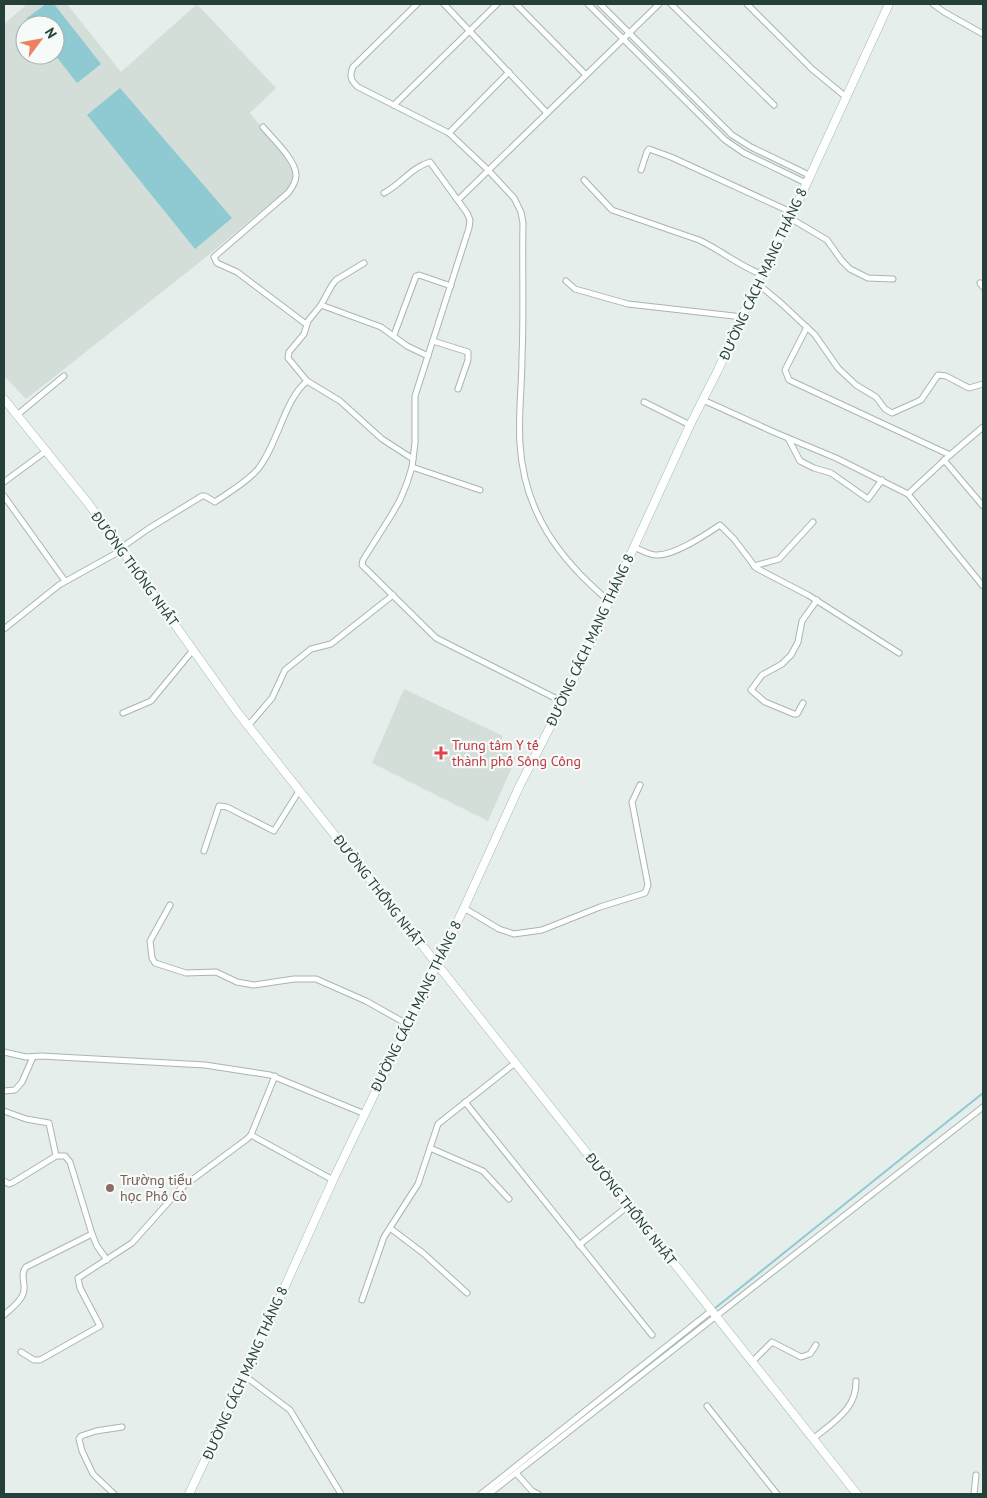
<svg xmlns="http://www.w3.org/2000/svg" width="987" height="1498" font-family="'PT Sans',sans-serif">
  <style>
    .built { fill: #d3ded9; fill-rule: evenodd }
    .water { fill: #8fc9d1 }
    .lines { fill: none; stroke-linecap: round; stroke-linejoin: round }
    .stream { stroke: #8fc9d1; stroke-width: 2 }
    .street-casing { stroke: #a7b6b1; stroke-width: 7 }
    .secondary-casing { stroke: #a4bab1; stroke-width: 9 }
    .street { stroke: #fff; stroke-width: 5 }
    .secondary { stroke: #fff; stroke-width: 8 }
    .health-dot { fill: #e0444e; stroke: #f6faf8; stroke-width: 2 }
    .education-dot { fill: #8d6e63; stroke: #f6faf8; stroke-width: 2 }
    .labels { text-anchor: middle; stroke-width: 4.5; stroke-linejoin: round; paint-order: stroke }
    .street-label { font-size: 14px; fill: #244038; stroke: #f6faf8 }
    .health-label { font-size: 14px; fill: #be3a42; stroke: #f6faf8; text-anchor: start }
    .education-label { font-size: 14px; fill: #785e54; stroke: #f6faf8; text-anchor: start }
  </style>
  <rect width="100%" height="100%" fill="#e5eeea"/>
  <g class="built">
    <path d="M27,4h40l54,68 76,-68 79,84 -26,25 40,49 3,10v7l-5,10 -88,73 -174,137 -22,-23v-352zM25,25h30v30h-30z"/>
    <polygon points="404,689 503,736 498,748 516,758 488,821 372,763"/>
  </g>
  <g class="water">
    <polygon points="46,4 54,4 101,64 77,83 55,55 55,25 32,25 27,18"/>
    <polygon points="120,88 232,218 195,249 87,115"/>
  </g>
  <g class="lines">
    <polyline class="stream" points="714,1309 983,1093"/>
    <defs>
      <g id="street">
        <path d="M417,4l-64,63c-4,9 -2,14 5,20l91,46 39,37 26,28 7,14 2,11c-1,45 1,89 -1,134 0,29 -4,58 -2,87 4,68 39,115 89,157"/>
        <polyline points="444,4 547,113"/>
        <polyline points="516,4 586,75"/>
        <polyline points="588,4 725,140 744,153 806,183"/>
        <polyline points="600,4 732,135 751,147 809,175"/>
        <polyline points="671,4 774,105"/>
        <polyline points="747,4 812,69 846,97"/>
        <polyline points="933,4 944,12 983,34"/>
        <polyline points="394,105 497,4"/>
        <path d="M263,127c9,11 33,33 33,48 0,7 -4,13 -8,18l-74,64 3,6 20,9 69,52"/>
        <polyline points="449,133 509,72"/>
        <polyline points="641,170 647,152 649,149 671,157 793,213"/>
        <path d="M584,180l28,30 87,30c22,10 40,26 62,34"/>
        <path d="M384,193c16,-8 28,-26 46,-31l37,51 3,7 -1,8 -54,168v47l-3,24 -5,16 -7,17 -8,14 -29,46 -1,5 74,73 127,64"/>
        <polyline points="458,200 659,4"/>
        <polyline points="790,218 827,240 842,261 850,269 868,278 893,279"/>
        <polyline points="364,263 336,280 332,285 321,305 308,321 304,334 289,352 288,358 307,381 340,401 382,439 413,459"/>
        <polyline points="566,281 575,289 628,304 743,317"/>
        <polyline points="757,283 782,304 815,335 838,368 856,385 876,397 885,409 892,413 921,400 938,375 946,376 969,388 983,384"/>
        <polyline points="980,283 983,287"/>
        <polyline points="321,305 381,327 407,346 428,356"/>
        <polyline points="807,327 785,370 789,380 950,455"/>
        <polyline points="394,335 416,276 419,275 451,286"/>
        <polyline points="433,341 468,352 468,360 458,389"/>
        <polyline points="703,400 776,433 836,458 908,494 983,586"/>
        <polyline points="644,402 690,425"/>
        <polyline points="17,415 64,376"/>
        <polyline points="788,438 800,461 814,468 831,473 868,499 882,480"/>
        <polyline points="944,460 983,506"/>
        <polyline points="412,467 480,490"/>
        <polyline points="4,482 46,451"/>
        <polyline points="908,494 950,455 983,427"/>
        <polyline points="4,496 65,581"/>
        <path d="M634,547c7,3 15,8 22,8 18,1 49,-20 64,-30l14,14 22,29 52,27 91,58"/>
        <path d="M121,548l27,-19 54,-33h3l10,6c14,-10 32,-20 43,-33 20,-25 26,-69 49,-88"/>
        <polyline points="754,566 779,559 813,522"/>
        <polyline points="4,629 59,585 122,550"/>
        <polyline points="803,703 797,714 794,714 765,702 751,690 762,675 782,664 791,655 798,642 802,621 817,600"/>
        <polyline points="123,713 151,701 193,650"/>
        <polyline points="248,726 272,698 285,670 311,649 331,644 393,595"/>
        <polyline points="204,851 219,806 227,807 274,831 299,791"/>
        <polyline points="170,905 150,941 152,958 155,963 186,973 216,972 237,982 254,985 294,979 316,979 366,1001 407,1024"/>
        <polyline points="464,908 499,929 514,934 542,930 600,907 645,893 648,885 632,802 640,785"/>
        <polyline points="4,1052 26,1057 41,1056 205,1065 270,1075 365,1114"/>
        <polyline points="4,1091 15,1090 22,1082 33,1057"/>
        <polyline points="465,1102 652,1335"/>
        <polyline points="4,1111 26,1119 49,1123 56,1156"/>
        <polyline points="251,1135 333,1180"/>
        <polyline points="430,1148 483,1171 509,1199"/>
        <polyline points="4,1181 9,1184 12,1183 56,1156 65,1156 70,1162 92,1234 97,1246 107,1260"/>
        <polyline points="390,1228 423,1253 467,1293"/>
        <polyline points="579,1245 628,1206"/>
        <polyline points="362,1300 384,1237 418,1184 438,1124 515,1063"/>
        <path d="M4,1315c6,-6 16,-12 19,-21 4,-9 -4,-19 3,-27l66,-33"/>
        <polyline points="21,1352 34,1360 40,1360 100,1326 80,1288 78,1278 132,1243 181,1188 247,1139 251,1135 275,1076"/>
        <polyline points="752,1362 772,1342 801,1357 810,1354 816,1345"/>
        <polyline points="245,1376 290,1410 341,1494"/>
        <polyline points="707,1406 777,1494"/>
        <polyline points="96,1431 122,1427"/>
        <polyline points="93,1432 81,1436 79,1439 82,1451 93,1474 114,1494"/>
        <path d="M813,1439c20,-17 44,-30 43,-58"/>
        <polyline points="516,1473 532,1491 538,1494"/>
        <polyline points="481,1494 711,1311"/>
        <polyline points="489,1494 983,1107"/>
        <polyline points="974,1494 976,1475"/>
      </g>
      <g id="secondary">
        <polyline points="4,399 88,503 238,713 857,1494"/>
        <polyline points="189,1494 239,1388 333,1180 464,908 520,785 563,702 690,425 718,370 761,274 793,213 889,4"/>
      </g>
    </defs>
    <use href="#street" class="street-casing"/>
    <use href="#secondary" class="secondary-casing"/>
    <use href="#street" class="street"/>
    <use href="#secondary" class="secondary"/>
  </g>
  <path class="health-dot" d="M438.5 745.5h5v5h5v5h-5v5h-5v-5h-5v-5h5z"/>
  <circle class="education-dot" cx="110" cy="1188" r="5"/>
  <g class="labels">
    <g class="street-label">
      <text transform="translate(763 274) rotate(-65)" y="5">ĐƯỜNG CÁCH MẠNG THÁNG 8</text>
      <text transform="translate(135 569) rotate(54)" y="5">ĐƯỜNG THỐNG NHẤT</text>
      <text transform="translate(590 640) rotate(-65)" y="5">ĐƯỜNG CÁCH MẠNG THÁNG 8</text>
      <text transform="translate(379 891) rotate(52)" y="5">ĐƯỜNG THỐNG NHẤT</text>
      <text transform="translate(416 1006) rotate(-64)" y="5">ĐƯỜNG CÁCH MẠNG THÁNG 8</text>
      <text transform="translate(631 1209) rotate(52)" y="5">ĐƯỜNG THỐNG NHẤT</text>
      <text transform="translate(245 1373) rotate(-66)" y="5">ĐƯỜNG CÁCH MẠNG THÁNG 8</text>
    </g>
    <g class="health-label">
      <text x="452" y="750">Trung tâm Y tế<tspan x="452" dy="16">thành phố Sông Công</tspan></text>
    </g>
    <g class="education-label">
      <text x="120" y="1185">Trường tiểu<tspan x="120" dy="16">học Phố Cò</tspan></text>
    </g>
  </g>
  <rect width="987" height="1498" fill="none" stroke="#244038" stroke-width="10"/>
  <g transform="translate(40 40) rotate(58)"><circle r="24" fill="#f6faf8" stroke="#a2b0ab"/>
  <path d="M0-4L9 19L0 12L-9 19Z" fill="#ef8162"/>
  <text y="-8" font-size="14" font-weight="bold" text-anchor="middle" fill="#244038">N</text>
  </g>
</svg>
